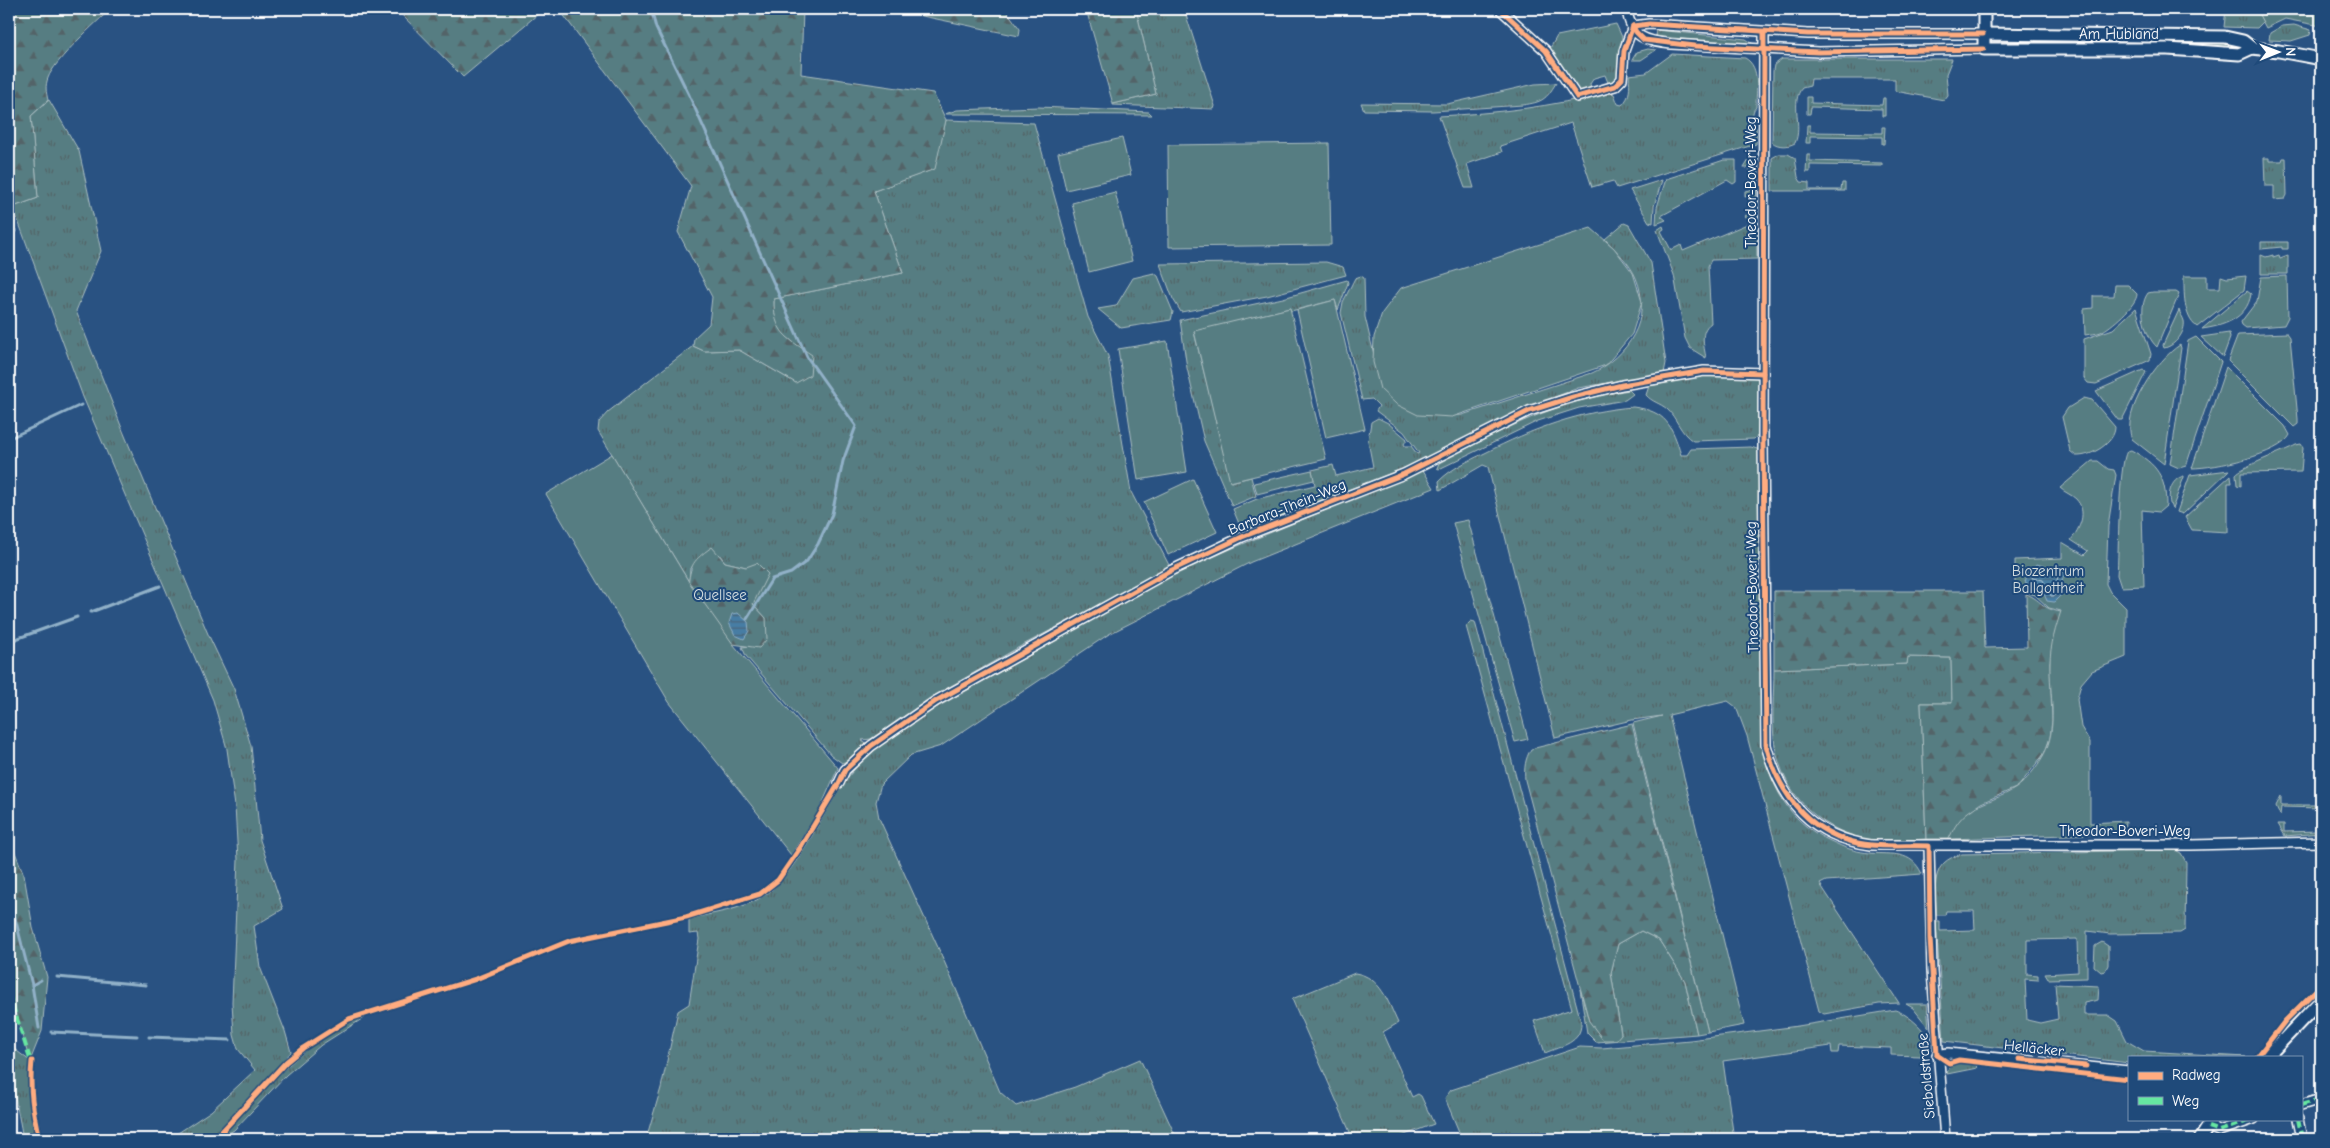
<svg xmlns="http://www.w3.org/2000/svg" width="2330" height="1148" font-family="'Comic Neue',sans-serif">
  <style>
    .grass { fill: url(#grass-tufts); stroke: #abbec0 }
    .forest { fill: url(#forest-firs); stroke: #abbec0 }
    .park { fill: #577d82; stroke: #abbec0 }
    .garden { fill: url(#garden-furrows); stroke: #abbec0 }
    .water { fill: url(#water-rules); stroke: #91b1c8 }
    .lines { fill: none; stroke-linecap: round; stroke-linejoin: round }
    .shore { stroke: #b5cbdb; stroke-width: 1 }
    .stream { stroke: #91b1c8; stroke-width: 3 }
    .minor-casing { stroke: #fff; stroke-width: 12 }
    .tertiary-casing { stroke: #fff; stroke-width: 15 }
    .minor { stroke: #1f4a7a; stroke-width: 9 }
    .tertiary { stroke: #1f4a7a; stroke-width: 11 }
    .quiet { stroke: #66e7a1; stroke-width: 4; stroke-dasharray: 8 4; stroke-linecap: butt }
    .cycleway-casing { stroke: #1f4a7a; stroke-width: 8 }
    .cycleway { stroke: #ffac80; stroke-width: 5 }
    .labels { text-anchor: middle; stroke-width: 4; stroke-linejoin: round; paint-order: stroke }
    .street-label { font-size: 15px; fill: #fff; stroke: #1f4a7a }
    .park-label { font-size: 15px; fill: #d5dee0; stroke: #1f4a7a }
  </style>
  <defs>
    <pattern id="grass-tufts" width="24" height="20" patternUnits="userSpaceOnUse" patternTransform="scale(1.25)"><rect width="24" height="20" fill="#577d82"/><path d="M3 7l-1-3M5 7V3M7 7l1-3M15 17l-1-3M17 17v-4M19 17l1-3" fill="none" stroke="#526467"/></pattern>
    <pattern id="forest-firs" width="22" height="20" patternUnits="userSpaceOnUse" patternTransform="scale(1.25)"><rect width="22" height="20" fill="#577d82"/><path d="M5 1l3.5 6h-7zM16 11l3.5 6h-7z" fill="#526467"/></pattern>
    <pattern id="garden-furrows" width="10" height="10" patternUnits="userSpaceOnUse" patternTransform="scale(1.25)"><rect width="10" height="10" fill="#577d82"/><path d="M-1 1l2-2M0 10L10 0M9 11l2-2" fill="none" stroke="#526467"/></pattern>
    <pattern id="water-rules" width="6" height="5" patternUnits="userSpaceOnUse" patternTransform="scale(1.25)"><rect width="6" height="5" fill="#477da4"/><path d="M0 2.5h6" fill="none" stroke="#4a6478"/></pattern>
  </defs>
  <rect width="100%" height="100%" fill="#295282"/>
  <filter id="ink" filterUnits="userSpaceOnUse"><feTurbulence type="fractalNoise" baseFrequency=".02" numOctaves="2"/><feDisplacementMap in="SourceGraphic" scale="10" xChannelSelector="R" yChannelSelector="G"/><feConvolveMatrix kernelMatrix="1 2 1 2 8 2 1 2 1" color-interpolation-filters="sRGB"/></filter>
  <g filter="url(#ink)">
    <g class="grass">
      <polygon points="1136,9 1184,9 1215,106 1214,109 1113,105 1113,104 1156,94"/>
      <polygon points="2226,9 2256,9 2263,22 2257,28 2224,27"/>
      <polygon points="1616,24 1622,37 1617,79 1609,85 1605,75 1594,78 1590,84 1591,91 1579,93 1548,52 1557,36"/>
      <polygon points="2294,25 2311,30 2310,35 2291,41 2269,40 2270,33 2282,26"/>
      <polygon points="1656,30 1746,39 1755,45 1728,44 1655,36"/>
      <polygon points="2025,39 2220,42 2240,44 2242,49 2025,46"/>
      <polygon points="1648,49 1656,50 1641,60 1632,60 1637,52"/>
      <path d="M1672,54l73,4c16,9 11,33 11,49 -6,7 -2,12 0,20 1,5 0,12 0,17l-139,44 -4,-7 -21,6 -21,-64 -71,23 2,6 -35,12 7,24h-9l-26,-72c58,-3 112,-9 169,-24l6,2 4,10 4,1c9,-9 8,-18 7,-30l17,-2z"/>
      <path d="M1782,59h170l-6,15 2,21 -4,5 -49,-9v-12h-84l-1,7 -8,2c-12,14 1,38 -7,55 -7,4 -17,4 -23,-1l1,-71 1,-6z"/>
      <path d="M1556,83c-10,17 -14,19 -33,22l-90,6 -69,-1 -3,-7 86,1 88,-20z"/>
      <polygon points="1807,97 1811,97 1811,103 1882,105 1883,98 1885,98 1885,116 1882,116 1882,109 1811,107 1810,114 1807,114"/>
      <polygon points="49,100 79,151 101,251 76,311 123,431 208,634 234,689 251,746 260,840 283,909 254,926 260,967 285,1031 291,1052 215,1134 208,1139 169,1139 211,1111 255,1070 238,1049 234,1035 232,1002 238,860 235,806 227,749 213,700 83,397 13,207 38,198 31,116"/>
      <polygon points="1039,107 1149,112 1152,115 945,114 957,110"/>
      <path d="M946,120l88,3 54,194 20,39 23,136 39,75 -149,79 -91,52 -59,41 -9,1 6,4 -21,17 -5,2 -11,-8 -85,-99 -4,-9 8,-1 16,-28 -13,-14 3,-9 -10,-28 -21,-5 -6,-8 -29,14 -1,14 -91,-151 1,-9 9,-10 85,-66 11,5 35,-1 57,33 -3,-41c-18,-14 -20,-21 -19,-43l129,-26 -29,-82 60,-22z"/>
      <polygon points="1807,125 1810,125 1810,132 1882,133 1882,127 1885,127 1884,144 1882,144 1882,137 1810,136 1810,143 1806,143"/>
      <polygon points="1779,154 1788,154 1795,158 1798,177 1801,182 1809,183 1809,190 1841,190 1842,183 1845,183 1845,191 1772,191 1772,158"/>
      <polygon points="1807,155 1810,155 1810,161 1882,163 1882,166 1810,165 1810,172 1806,172"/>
      <polygon points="2264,158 2269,158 2269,161 2282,161 2283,158 2286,158 2287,195 2285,199 2274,200 2274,186 2265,186"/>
      <polygon points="1724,160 1736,160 1736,182 1733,184 1727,180 1661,216 1666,220 1656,224 1657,207 1666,179"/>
      <path d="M1749,160h7l1,99 -46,1 -3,6 3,57c-12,8 -7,23 -5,35l-16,-10 -5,-10 -11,-63 -17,-45 6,-4 1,3 -3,2 10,19 10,-5 2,6 69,-29 -7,-6 7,-5 -1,-16 -6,2v-6l6,-1 -1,-22h-6z"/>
      <polygon points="1662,180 1654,206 1653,223 1649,222 1630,190"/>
      <path d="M1624,223l5,2 22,38 15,100 -2,10 -86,15 -54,21 -115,57 -167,65 -9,-22 24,-10 58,-14 -3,-15 21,-5 3,11 37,-9 -5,-26 3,-19 7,-4 10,5 19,16 -3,5 1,2h6l6,8 2,-1 -15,-21 -28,-21 3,-5 -7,-7 -10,1 -21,-87 2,-11 12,-24 6,-2 3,2 1,39 10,42 76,57 11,-1 130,-42c36,-16 61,-55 44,-95 -6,-15 -20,-27 -31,-39z"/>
      <polygon points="2261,242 2288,242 2288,249 2282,249 2282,247 2261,249"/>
      <polygon points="2261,255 2266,257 2273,255 2273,257 2279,255 2280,258 2288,255 2288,274 2261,274"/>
      <polygon points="1326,262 1343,267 1346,275 1267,296 1181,312 1173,299 1160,264"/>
      <polygon points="1154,273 1158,276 1173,312 1171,320 1121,328 1098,309 1116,306 1133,278"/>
      <polygon points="1347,280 1348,283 1338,310 1335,300 1291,311 1290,308 1194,332 1231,482 1251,477 1256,496 1232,506 1204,441 1187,368 1180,320 1283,298"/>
      <path d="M1721,375l36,2 2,3 1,53 -6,6 -61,2c-13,-8 -16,-23 -26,-32 -7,-6 -15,-7 -21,-14l3,-9 54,-10z"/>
      <path d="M1629,390l4,4 -8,6 -46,8 -41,13 -99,48 -2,-1 2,-5c67,-35 114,-61 190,-73z"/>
      <path d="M1633,407c33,4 39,18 48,48h6l4,-6 60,-2 6,2 3,4 2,296c13,45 29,76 75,95 10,5 22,8 33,9 22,2 41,-3 52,21l-96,7 -6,3 79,119 -20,1 -55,10 -5,-3 -72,-275 -11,-29 -8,-6 -59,14 75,310 -36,7 -75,-309 29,-7 -30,4 -77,18 -67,-271 -5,-2 -43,25 -1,-9c13,-13 29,-20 46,-28 47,-24 95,-42 148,-46z"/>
      <path d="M1423,470l11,18 -183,74 -142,72 -168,112 -30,9 -30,29 -5,18 3,16 62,136 59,138 16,14 59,-19 65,-28 37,80h-531l15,-51 17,-77 11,-7 10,-65 -1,-6 -9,1v-15c24,-6 52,-9 73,-22 32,-17 63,-90 86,-120 22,-29 54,-47 84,-67l244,-137 57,-25z"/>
      <polygon points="1468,520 1528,739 1515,742 1453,523"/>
      <path d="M1471,621l4,1 106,400c1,21 -20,24 -36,31l-11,-32 38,-12 -106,-383z"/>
      <path d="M1907,657l44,1 1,45h-31l5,136c-19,1 -42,4 -61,0 -47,-10 -82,-46 -90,-93 -4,-25 -1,-52 -1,-77l133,-5z"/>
      <polygon points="2281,796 2281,805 2321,805 2321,808 2281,807 2280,815 2276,806"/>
      <polygon points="2278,824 2284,824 2284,832 2318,831 2319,824 2321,824 2321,833 2285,836"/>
      <path d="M2175,850l6,3 5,9 -1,68 -5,3 -70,1 -23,-3v47l-39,1 -3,-5 33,-2 -1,-33 -50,1v34l11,1v5l-13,-1 2,41 13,3 18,-4 -3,-35 44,2 -1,14 -14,3v12h24l9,6 10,20 17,10 102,6h-117v6l-185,-22 -8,-120h4v10l35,-1 -1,-19h-28l-1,4h-9c0,-28 -7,-53 26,-61z"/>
      <polygon points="1641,931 1659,940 1685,981 1697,1034 1596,1042 1587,1033 1580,989 1589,1021 1621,1034 1611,973 1618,944"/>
      <polygon points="2102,942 2108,946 2108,965 2105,971 2101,972 2094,966 2095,946"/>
      <path d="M1355,973c26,4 33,29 43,50l-15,9 29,65 6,-3 3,2 13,28 -40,15h-41l-61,-140z"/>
      <polygon points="2321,987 2321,991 2263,1050"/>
      <polygon points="1906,1004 1927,1004 1929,1028 1913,1008"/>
      <path d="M1895,1010c13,4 36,23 35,38l-5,6 -4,2 -30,-1v-7l-52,-2 -1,7h-6l-1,-7 -108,15 11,78h-272l-17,-41 6,-8 129,-43 22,1 88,-8 108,-14z"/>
      <path d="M373,1012l-52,33 -35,30 -52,55 -15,9c46,-50 88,-104 154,-127z"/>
      <path d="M9,1045l21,16 1,46 8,32h-16c-5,-31 -14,-63 -14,-94z"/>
      <polygon points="1955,1062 1976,1065 1977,1068 1947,1074 1949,1067"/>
    </g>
    <g class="forest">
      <path d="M9,9h102c-14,12 -57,52 -63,69 -3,8 -2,14 0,22l-17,16 7,82 -25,9 -4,-14z"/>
      <polygon points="396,9 544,9 463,77"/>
      <path d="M559,9h244l-2,65 132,19 13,27 -11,49 -61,22 29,82 -129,26c-1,33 13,39 38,56l-2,20 -14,8 -57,-33 -35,1 -11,-5 1,-8 15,-14 3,-27 -34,-65 13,-46z"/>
      <polygon points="908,9 1005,9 1020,29 1019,36 922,16 909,12"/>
      <polygon points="1086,9 1136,9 1156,94 1113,104"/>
      <path d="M712,547l13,15 21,5 11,-4 11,11 -15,30 13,14 1,21 -8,9 -26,-4 -46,-51c4,-27 2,-30 25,-46z"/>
      <path d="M1774,591h209l2,57 42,-1 -1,-53c15,5 15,15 35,18l-11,50 2,58 -2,18 -6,16 -26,33 -37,16 -10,7 -15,16 -7,13h-23l-5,-136h31l-1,-45 -43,-1 -1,7 -133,5z"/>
      <path d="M1632,724l76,308 -11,2 -12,-53 -26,-41 -18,-9 -23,13 -7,29 10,61 -5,6h-13l-14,-19 -64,-241c-1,-12 0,-21 6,-31z"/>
      <polygon points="9,837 24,875 33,928 47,977 42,1031 30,1061 9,993"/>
    </g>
    <g class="park">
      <polygon points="2256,9 2321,9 2321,26 2285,19 2266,28"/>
      <polygon points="1122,138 1131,175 1066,190 1058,153"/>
      <polygon points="1329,143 1331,245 1169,247 1168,145"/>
      <polygon points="1115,192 1132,261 1089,272 1072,203"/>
      <polygon points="1591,228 1614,248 1633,273 1642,302 1632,334 1606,365 1452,417 1418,415 1396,404 1380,389 1373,362 1374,337 1382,313 1401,288"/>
      <path d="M2184,276h23v12h13l1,-12 6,2 19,-2 -2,14 -47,37c-14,-10 -13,-36 -13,-51z"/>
      <polygon points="2287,276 2288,317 2284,325 2246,328 2242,325 2241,322 2257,301 2261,277"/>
      <path d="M2115,285h13l9,9c0,11 -26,33 -36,38 -5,2 -10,2 -16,3l-1,-26 9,-1v-12h21z"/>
      <path d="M2247,291l4,3c-4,25 -28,32 -49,35z"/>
      <path d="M2153,292h23l3,2 -22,53c-12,-11 -20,-39 -9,-54z"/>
      <polygon points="1335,300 1365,429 1326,438 1297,310"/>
      <polygon points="1290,308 1326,459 1230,482 1194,331"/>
      <polygon points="2136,308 2151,354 2150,360 2096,384 2088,383 2084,378 2084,339 2113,329"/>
      <path d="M2179,310c1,4 4,7 5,11 2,11 -9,25 -20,27l-1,-3z"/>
      <polygon points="2229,333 2230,338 2223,357 2201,337"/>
      <polygon points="2287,333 2290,337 2298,419 2298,424 2294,427 2228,361 2238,335"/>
      <polygon points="2196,337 2221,362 2186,466 2179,468 2170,464 2188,341"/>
      <polygon points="1167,341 1187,472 1138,480 1118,349"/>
      <path d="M2180,345l1,3 -17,116 -32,-25c-12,-26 26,-81 48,-94z"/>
      <path d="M2226,367l59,59 5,9c-10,20 -76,33 -98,33z"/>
      <polygon points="2143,370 2146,372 2122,420 2118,420 2096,391"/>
      <path d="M2084,398l8,2 23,27c0,16 -24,30 -39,29l-6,-5 -8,-34 6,-9z"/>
      <path d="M2296,445l5,-1 2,3 -2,25 -60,1v13l-4,-1 -1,-11c5,-7 49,-23 60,-29z"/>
      <path d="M2131,450c26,14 35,27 35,56l-7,6 -17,-2 2,76 -23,1 -4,-12c2,-23 1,-108 10,-124z"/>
      <polygon points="612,454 689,582 733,644 838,768 820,809 791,855 669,702 546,494"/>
      <path d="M2092,461h6l10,8 6,1 2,5 -8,51 -2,58 4,8 16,16v49l-34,14 -11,13 -4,15 4,28 9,15v81l36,-2 -1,12 -176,6c15,-38 39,-33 67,-51 10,-7 21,-21 27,-32 16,-28 6,-62 7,-93 0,-18 6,-36 11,-52l-12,-3 -14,-13 -20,-6v-29l47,-2v-16l22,13 4,-4 -17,-11c9,-12 17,-28 5,-41 -4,-4 -12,-7 -16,-11z"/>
      <polygon points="1312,470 1314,480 1257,494 1254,483"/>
      <polygon points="2229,470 2183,514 2177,512 2190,475"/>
      <polygon points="2231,475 2232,483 2228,483 2228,532 2192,530 2185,517"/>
      <path d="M2184,476v1l-12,32c-6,-12 -2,-30 12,-33z"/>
      <polygon points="1193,479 1217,532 1168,555 1144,502"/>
    </g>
    <polygon class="garden" points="2015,9 2226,9 2224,14 2022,12"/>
    <g class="water">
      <polygon points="2037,564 2065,573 2060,587 2062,594 2054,602 2047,601 2040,584 2030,585 2025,582 2028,572"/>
      <polygon points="738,613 748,622 749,631 744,639 735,635 729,623 732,614"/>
    </g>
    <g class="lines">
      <polygon class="shore" points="2039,569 2058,577 2055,586 2055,596 2051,596 2043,580 2032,578 2035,571"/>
      <g class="stream">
        <polyline points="651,9 656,28 689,95 807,357 856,426 843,461 832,514 818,544 807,561 791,573 772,579 747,619"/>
        <polyline points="9,235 16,231"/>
        <polyline points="12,437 81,405"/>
        <polyline points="91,612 160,586"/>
        <polyline points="13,640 77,617"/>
        <polyline points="9,894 32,985 39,1028"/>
        <polyline points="57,977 146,985"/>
        <polyline points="32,985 41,980"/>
        <polyline points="51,1032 137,1036"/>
        <polyline points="149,1037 230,1040"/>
      </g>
      <defs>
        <g id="minor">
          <polyline points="1500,9 1546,51 1577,97 1615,86 1622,79 1624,51 1633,26"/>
          <path d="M1627,9c3,29 19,32 44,35l147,8 166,-3"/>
          <polyline points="1633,26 1649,24 1808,34 1983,34"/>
          <path d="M1764,33l-1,410 3,302c15,56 46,92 105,100h320l130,-3"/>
          <polyline points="839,783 845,770 871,746 936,701 1172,570 1242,537 1404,474 1529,411 1573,397 1622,385 1704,371 1763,373"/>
          <polyline points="1929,846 1932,971 1945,1139"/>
          <polyline points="1937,1055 1948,1053 2129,1071"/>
          <polyline points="2301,1105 2321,1099"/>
          <polyline points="2298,1119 2302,1139"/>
          <polyline points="2208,1127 2219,1131 2254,1119"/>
        </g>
        <g id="tertiary">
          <polyline points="1984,9 1984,49 2168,49 2239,54 2252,48 2279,51 2321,59"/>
          <polyline points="1983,34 2225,37 2243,41 2252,48"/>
          <polyline points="2267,1057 2321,1000"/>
          <polyline points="2200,1139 2213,1119"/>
        </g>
      </defs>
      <use href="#minor" class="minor-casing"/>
      <use href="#tertiary" class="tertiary-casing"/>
      <use href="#minor" class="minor"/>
      <use href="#tertiary" class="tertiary"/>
      <g class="quiet">
        <polyline points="9,994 32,1065"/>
        <polyline points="2301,1105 2321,1099"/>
        <polyline points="2298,1119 2302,1139"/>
        <polyline points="2208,1127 2219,1131 2254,1119"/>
      </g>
      <defs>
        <g id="cycleway">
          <polyline points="1500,9 1546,51 1577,97 1615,86 1622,79 1624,51 1633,26"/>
          <polyline points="1633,26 1636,32 1644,40 1695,46 1818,52 1984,49"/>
          <polyline points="1633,26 1649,24 1808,34 1983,34"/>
          <path d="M1764,33l-1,410 3,302c12,46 39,84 87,97 24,6 52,3 76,4l1,92 7,117"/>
          <polyline points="1937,1055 1949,1063 1959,1060 2129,1079"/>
          <polyline points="2257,1057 2285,1021 2321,985"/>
          <polyline points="2019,1059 2086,1066"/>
          <path d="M32,1061c-3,28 1,51 7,78"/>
          <polyline points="215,1139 286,1062 303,1048 349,1019 476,979 569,941 686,917 760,894 778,880 800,848 839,783 845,770 871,746 936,701 1172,570 1242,537 1404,474 1529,411 1573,397 1622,385 1704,371 1763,373"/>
        </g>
      </defs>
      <use href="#cycleway" class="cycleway-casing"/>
      <use href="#cycleway" class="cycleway"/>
    </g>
  </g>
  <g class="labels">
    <g class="street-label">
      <text x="2119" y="39">Am Hubland</text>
      <text transform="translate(1751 182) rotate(-90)" y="5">Theodor-Boveri-Weg</text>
      <text transform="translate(1287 507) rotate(-22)" y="5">Barbara-Thein-Weg</text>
      <text transform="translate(1752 587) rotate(-91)" y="5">Theodor-Boveri-Weg</text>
      <text x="2125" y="836">Theodor-Boveri-Weg</text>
      <text transform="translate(2034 1048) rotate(6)" y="5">Helläcker</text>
      <text transform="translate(1926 1076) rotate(-95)" y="5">Sieboldstraße</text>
    </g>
    <g class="park-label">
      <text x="2048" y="576">Biozentrum<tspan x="2048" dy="17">Ballgottheit</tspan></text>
      <text x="720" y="600">Quellsee</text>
    </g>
  </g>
  <rect width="2330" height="1148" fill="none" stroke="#1f4a7a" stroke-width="30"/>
  <rect x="15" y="15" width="2300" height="1118" fill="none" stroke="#fff" stroke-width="2" filter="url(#ink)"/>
  <rect x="2128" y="1056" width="175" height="65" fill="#1f4a7a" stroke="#7992af"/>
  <rect x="2138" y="1072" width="25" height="8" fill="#ffac80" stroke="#7992af"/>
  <text x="2172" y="1080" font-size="15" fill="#ffffff">Radweg</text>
  <rect x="2138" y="1097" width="25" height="8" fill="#66e7a1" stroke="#7992af"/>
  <text x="2172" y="1106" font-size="15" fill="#ffffff">Weg</text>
  <g transform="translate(2278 52) rotate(89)" stroke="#1f4a7a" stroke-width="4" paint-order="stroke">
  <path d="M0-4L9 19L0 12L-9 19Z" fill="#ffffff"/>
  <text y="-8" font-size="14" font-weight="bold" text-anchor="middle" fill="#ffffff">N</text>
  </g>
</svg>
